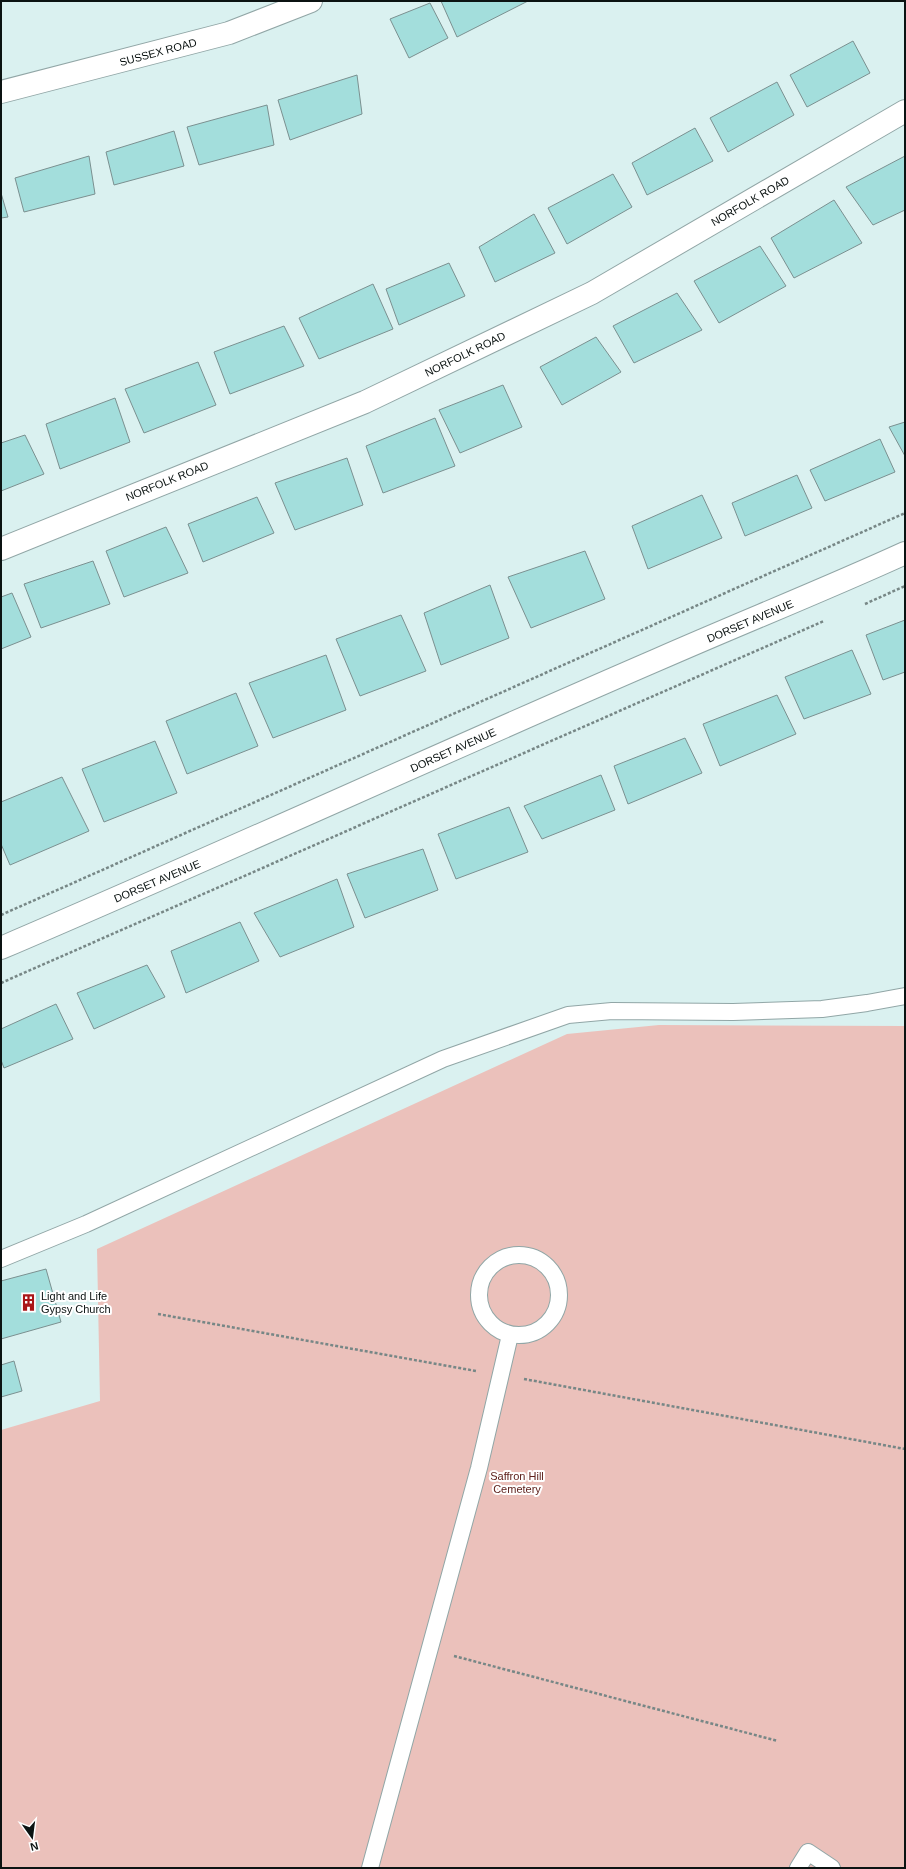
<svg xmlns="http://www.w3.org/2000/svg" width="906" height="1869" font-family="Helvetica,sans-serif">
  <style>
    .green { fill: #ebc1bb }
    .building { fill: #a3dedc; stroke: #7b9090 }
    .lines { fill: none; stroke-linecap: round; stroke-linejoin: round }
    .service-casing { stroke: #91a6a6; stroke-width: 18 }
    .minor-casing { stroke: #91a6a6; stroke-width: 24 }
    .path { stroke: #778786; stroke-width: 2.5; stroke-dasharray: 3 2; stroke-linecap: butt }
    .service { stroke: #fff; stroke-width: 16 }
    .minor { stroke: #fff; stroke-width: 22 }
    .labels { text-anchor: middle; stroke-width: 4; stroke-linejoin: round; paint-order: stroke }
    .street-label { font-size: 11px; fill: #0b1312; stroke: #fff }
    .poi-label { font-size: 11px; fill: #0b1312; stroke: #fff; text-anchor: start }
    .park-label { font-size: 11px; fill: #5e211c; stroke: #fff }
  </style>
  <rect width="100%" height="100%" fill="#daf1f0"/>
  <polygon class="green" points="659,1025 905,1026 905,1868 1,1868 1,1430 100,1401 97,1249 567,1034"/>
  <g class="building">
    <polygon points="441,1 528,1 457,37"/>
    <polygon points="430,3 448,38 409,58 390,19"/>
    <polygon points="853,41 870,73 807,107 790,75"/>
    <polygon points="357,75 362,114 290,140 278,100"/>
    <polygon points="777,82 794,115 728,152 710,118"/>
    <polygon points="267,105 274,145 199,165 187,127"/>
    <polygon points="695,128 713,161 647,195 632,163"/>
    <polygon points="174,131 184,166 114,185 106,152"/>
    <polygon points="89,156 95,194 24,212 15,178"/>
    <polygon points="905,156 905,210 873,225 846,187"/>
    <polygon points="613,174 632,207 567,244 548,208"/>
    <polygon points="1,193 8,217 1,218"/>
    <polygon points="834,200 862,243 794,278 771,238"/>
    <polygon points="534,214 555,253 495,282 479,247"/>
    <polygon points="760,246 786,286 719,323 694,281"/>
    <polygon points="449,263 465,296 399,325 386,289"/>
    <polygon points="373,284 393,329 319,359 299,318"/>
    <polygon points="677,293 702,330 634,363 613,326"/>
    <polygon points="284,326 304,366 230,394 214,352"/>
    <polygon points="596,337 621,372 562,405 540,367"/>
    <polygon points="198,362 216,405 144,433 125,389"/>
    <polygon points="503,385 522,427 460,453 439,410"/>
    <polygon points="115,398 130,442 60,469 46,424"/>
    <polygon points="435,418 455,466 383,493 366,446"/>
    <polygon points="905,422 905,456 889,427"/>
    <polygon points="25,435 44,474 1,491 1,443"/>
    <polygon points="880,439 895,472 825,501 810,470"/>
    <polygon points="347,458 363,505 295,530 275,483"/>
    <polygon points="797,475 812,508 745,536 732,503"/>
    <polygon points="702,495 722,538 648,569 632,526"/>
    <polygon points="257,497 274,533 203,562 188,524"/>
    <polygon points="166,527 188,573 124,597 106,551"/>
    <polygon points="585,551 605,599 531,628 508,577"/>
    <polygon points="93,561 110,604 41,628 24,584"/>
    <polygon points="490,585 509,638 441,665 424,613"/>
    <polygon points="12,593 31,637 1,649 1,597"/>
    <polygon points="401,615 426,671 360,696 336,639"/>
    <polygon points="905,620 905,672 883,680 866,635"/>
    <polygon points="852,650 871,694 804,719 785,677"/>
    <polygon points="326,655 346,710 273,738 249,683"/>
    <polygon points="236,693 258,746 187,774 166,721"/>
    <polygon points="777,695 796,734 720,766 703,724"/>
    <polygon points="685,738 702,773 628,804 614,766"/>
    <polygon points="155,741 177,793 104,822 82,769"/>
    <polygon points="601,775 615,810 542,839 524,806"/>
    <polygon points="62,777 89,831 10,865 1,844 1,802"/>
    <polygon points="509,807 528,852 456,879 438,834"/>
    <polygon points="423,849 438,890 365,918 347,874"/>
    <polygon points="337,879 354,927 280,957 254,913"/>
    <polygon points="240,922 259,961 186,993 171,951"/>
    <polygon points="147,965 165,997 94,1029 77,993"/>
    <polygon points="56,1004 73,1039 4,1068 1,1060 1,1029"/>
    <polygon points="46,1269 61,1322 1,1339 1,1281"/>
    <polygon points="14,1361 22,1391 1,1397 1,1365"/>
  </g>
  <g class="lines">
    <defs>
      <g id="service">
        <circle cx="519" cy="1295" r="40"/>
        <polyline points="1,1259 86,1224 443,1059 568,1015 612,1011 733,1012 822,1009 867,1003 905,996"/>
        <polyline points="370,1868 479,1468 510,1335"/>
        <polyline points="798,1868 808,1852 832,1868"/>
      </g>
      <g id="minor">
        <polyline points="1,92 229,33 311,1"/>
        <polyline points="1,549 365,402 592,293 905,111"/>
        <path d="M1,948c220,-94 438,-194 658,-289 82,-36 165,-69 246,-106"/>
      </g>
    </defs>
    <use href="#service" class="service-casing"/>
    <use href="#minor" class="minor-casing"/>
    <g class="path">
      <polyline points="865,604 905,586"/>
      <polyline points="1,915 905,513"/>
      <polyline points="1,983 824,621"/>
      <polyline points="158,1314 476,1371"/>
      <polyline points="524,1379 905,1449"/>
      <polyline points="454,1656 778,1741"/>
    </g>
    <use href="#service" class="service"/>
    <use href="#minor" class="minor"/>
  </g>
  <defs>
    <symbol id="building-bare" viewBox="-9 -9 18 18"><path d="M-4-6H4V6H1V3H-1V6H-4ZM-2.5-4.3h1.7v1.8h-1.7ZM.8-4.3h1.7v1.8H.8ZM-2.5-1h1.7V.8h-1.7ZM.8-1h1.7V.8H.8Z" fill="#a91618" stroke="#fff" stroke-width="2.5" paint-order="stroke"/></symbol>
  </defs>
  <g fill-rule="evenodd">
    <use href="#building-bare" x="16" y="1290" width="25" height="25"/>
  </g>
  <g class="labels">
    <g class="street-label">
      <text transform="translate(158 52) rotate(-15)" y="4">SUSSEX ROAD</text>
      <text transform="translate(750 201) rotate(-30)" y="4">NORFOLK ROAD</text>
      <text transform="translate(465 354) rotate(-26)" y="4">NORFOLK ROAD</text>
      <text transform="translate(167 481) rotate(-22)" y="4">NORFOLK ROAD</text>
      <text transform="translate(750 621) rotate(-23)" y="4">DORSET AVENUE</text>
      <text transform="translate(453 750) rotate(-24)" y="4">DORSET AVENUE</text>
      <text transform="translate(157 881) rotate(-23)" y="4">DORSET AVENUE</text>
    </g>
    <g class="poi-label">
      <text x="41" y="1300">Light and Life<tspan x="41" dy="13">Gypsy Church</tspan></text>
    </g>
    <g class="park-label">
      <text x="517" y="1480">Saffron Hill<tspan x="517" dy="13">Cemetery</tspan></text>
    </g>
  </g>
  <rect width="906" height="1869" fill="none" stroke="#0b1312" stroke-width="4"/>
  <g transform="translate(32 1837) rotate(166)" stroke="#ffffff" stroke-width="3" paint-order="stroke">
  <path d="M0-3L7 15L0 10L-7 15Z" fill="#0b1312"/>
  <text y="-6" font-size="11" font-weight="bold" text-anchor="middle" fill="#0b1312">N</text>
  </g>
</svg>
